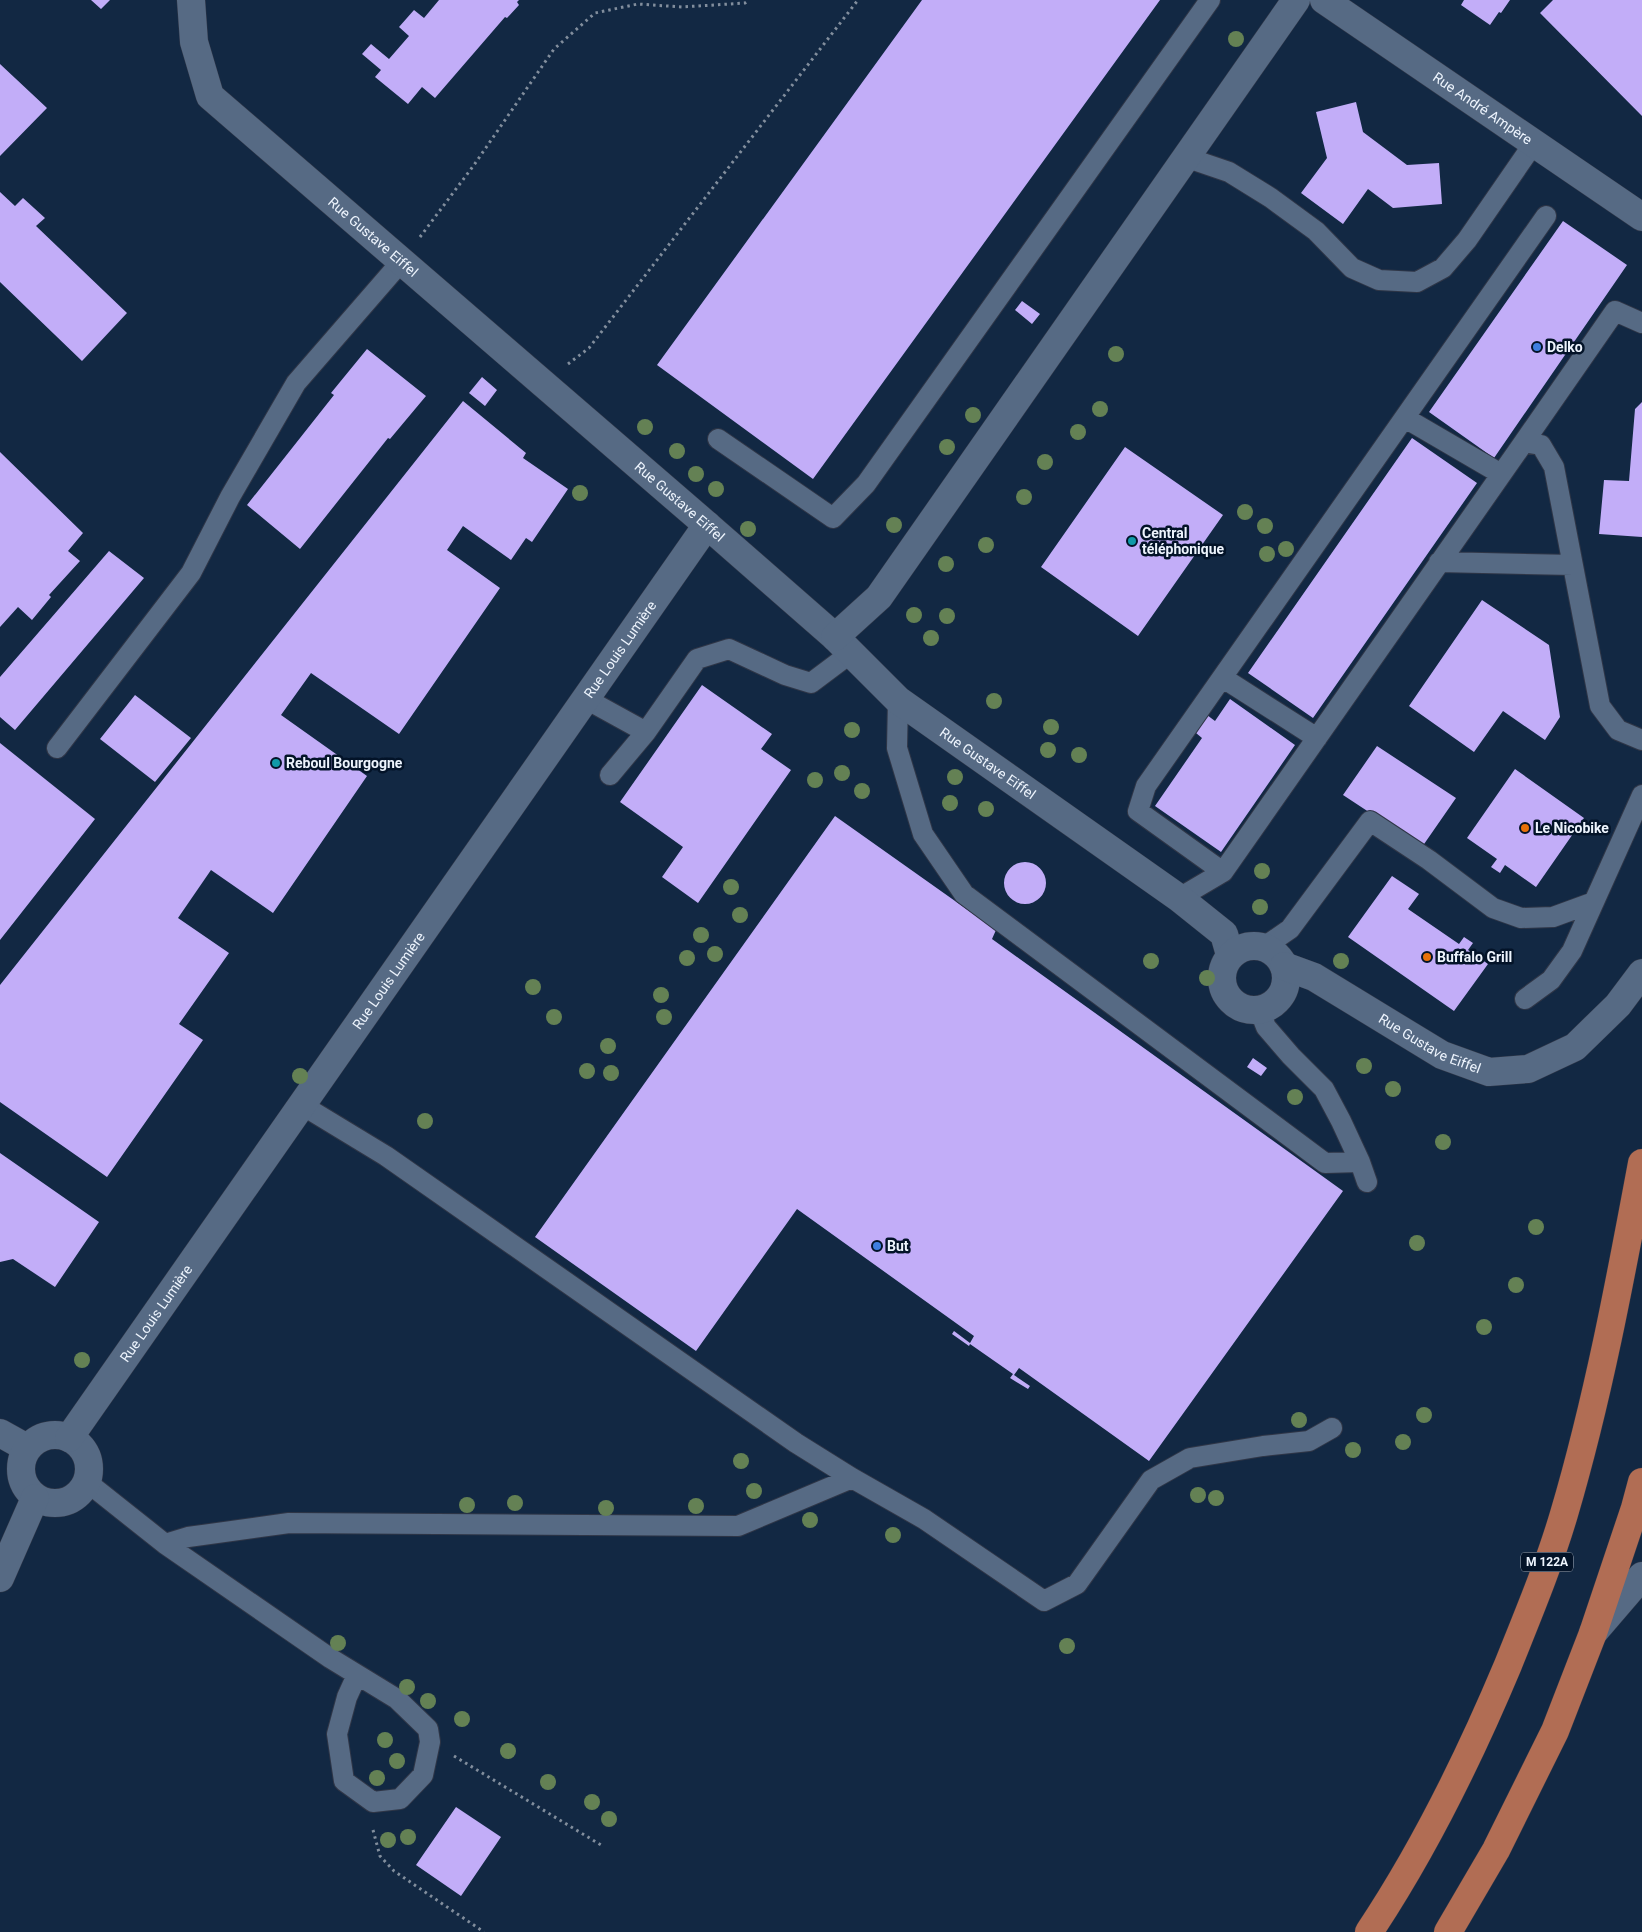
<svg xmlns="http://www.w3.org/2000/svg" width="1642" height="1932" viewBox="0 0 1642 1932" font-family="Roboto,sans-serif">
<rect width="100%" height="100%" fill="#0b1c32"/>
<!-- built -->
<path fill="#122843" d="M0,0h1642v1932h-1642z"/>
<!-- building -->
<path fill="#c2adf8" d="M91,0h19l-9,9z
M439,0h80l-2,2 2,3 -12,13 -2,-1 -70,81 -13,-11 -14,17 -33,-27 6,-7 -19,-16 9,-10 18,15 20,-23 -10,-9 15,-17 10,8z
M922,0h238l-347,479 -156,-114z
M1464,0h46l-9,13 -2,-1 -9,13 -29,-20z
M1553,0h89v116l-102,-103z
M0,64l47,44 -47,48z
M1356,102l7,30 44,33 32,-2 3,41 -49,4 -25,-19 -25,35 -42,-31 26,-35 -11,-46z
M0,192l15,14 8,-8 22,20 -9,8 91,87 -45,48 -82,-79z
M1563,221l64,44 -133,193 -65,-46z
M1022,301l18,13 -8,10 -17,-14z
M367,349l59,47 -36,43 -2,-1 -88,111 -53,-44 87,-110 -3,-2z
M482,377l15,13 -12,16 -16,-13z
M463,401l63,52 -3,5 45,31 -36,53 -6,-4 -15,22 -48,-34 -16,24 53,38 -101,146 -88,-61 -30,42 86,61 -94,137 -62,-43 -33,48 51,35 -50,71 24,16 -96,137 -107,-75v-117z
M1642,402v135l-43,-3 5,-54 25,1 6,-72z
M1412,438l65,45 -164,235 -65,-45z
M1125,447l98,68 -85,121 -97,-69z
M0,452l83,81 -15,18 12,10 -31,34 2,2 -19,23 -14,-13 -18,20z
M109,551l35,27 -129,152 -15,-13v-40z
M1482,600l67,45 11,72 -15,23 -42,-29 -29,41 -65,-46z
M702,685l70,49 -11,15 30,21 -93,133 -36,-26 21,-30 -63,-45z
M135,695l56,43 -36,44 -55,-43z
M1230,699l65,46 -74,107 -66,-46 47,-68 -6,-5 11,-18 8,6z
M0,743l95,76 -95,121z
M1377,746l79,52 -34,49 -79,-52z
M1515,769l69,49 -48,69 -31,-22 -5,8 -9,-6 6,-8 -30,-21z
M835,816l161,114 -4,9 351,252 -194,270 -130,-93 -5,7 16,11 -2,3 -18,-11 3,-4 -43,-30 -1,2 -17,-12 2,-3 16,12 4,-7 -177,-127 -101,142 -161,-114z
M1004 883a21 21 0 1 1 42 0a21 21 0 1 1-42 0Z
M1392,876l27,18 -11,15 51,35 5,-7 9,6 -5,7 20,14 -34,47 -106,-74z
M1253,1058l14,10 -6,8 -14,-9z
M0,1153l99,69 -44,65 -42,-28 -13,3z
M456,1807l45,30 -40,59 -45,-31z"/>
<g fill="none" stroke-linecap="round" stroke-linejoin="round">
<defs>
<path id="lane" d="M1185,157l44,15 42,26 45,33 36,37 27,12 38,2 26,-14 24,-28 67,-97
M1405,418l96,56
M718,439l115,79 33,-34 344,-484
M1524,442l91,-131 27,12
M1439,562l134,3
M1223,678l94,60
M586,699l60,33
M898,700l-1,48 26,86 41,60 361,269 35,-1
M57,748l134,-175 39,-76 66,-114 105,-121
M610,775l36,-43 51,-73 32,-10 56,26 26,8 40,-30
M1223,872l-85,-61 8,-25 400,-570
M1179,898l44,-26 301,-430 17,3 13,22 46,239 18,24 24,10
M1264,947l26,-18 80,-108 59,39 64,48 28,10 32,-1 41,-15
M1525,999l26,-19 21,-29 70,-156
M1259,1009l7,18 25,29 33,33 17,32 19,41 7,20
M302,1105l84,51 410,287 56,35 72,41 120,82 33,-17 74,-104 39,-22 73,-12 46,-5 23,-13
M87,1482l78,62 23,-7 101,-14 449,3 114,-48
M165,1544l165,114 67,41 31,30 2,13 -7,33 -23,24 -27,3 -29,-21 -7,-47 10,-37 10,-22"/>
<g id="street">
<path id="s1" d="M191,0l3,42 16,54 497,429 128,112 63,63 281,198 45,36 6,21"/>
<path id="s2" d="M1324,0l318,217"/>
<path d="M835,637l44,-40 417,-597"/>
<circle cx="1254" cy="978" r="32"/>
<path id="s3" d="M1284,966l30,11 128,78 47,17 39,-3 47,-22 43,-42 24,-32"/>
<path d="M0,1433l27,15"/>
<circle cx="55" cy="1469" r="34"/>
<path id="s4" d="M69,1438l638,-913"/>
<path d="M0,1578l35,-80"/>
<path d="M1593,1633l49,-57"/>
</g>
<path id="primary" d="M1369,1932c56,-84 100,-174 139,-267 20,-50 41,-100 56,-151 34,-115 56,-233 78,-351
M1448,1932l48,-82 59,-119 38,-98 42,-125 7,-26"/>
</defs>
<!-- lane casing -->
<use href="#lane" stroke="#2f3647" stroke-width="22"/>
<!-- street casing -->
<use href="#street" stroke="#2f3647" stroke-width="29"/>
<!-- primary casing -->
<use href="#primary" stroke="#2f3647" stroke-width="29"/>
<!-- path -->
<path stroke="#828e9d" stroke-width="3" stroke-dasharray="2.5 4" stroke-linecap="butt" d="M420,237l54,-72 80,-116 41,-36 43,-9 44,3 63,-4 4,-3
M568,364l21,-16 269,-348
M454,1756l147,89
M373,1830l7,26 14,15 90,61"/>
<!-- lane -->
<use href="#lane" stroke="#566a84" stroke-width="20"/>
<!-- street -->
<use href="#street" stroke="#566a84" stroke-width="28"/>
<!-- primary -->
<use href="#primary" stroke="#b16d54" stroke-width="28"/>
</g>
<!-- trees -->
<g fill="#648154">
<circle cx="1236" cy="39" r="8"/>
<circle cx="1116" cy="354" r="8"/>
<circle cx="1100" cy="409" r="8"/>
<circle cx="973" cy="415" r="8"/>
<circle cx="645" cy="427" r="8"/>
<circle cx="1078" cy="432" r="8"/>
<circle cx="947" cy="447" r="8"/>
<circle cx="677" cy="451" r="8"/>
<circle cx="1045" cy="462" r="8"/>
<circle cx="696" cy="474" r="8"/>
<circle cx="716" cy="489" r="8"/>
<circle cx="580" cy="493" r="8"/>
<circle cx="1024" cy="497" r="8"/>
<circle cx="1245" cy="512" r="8"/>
<circle cx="894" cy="525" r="8"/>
<circle cx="1265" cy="526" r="8"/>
<circle cx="748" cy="529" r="8"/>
<circle cx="986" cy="545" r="8"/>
<circle cx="1286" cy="549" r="8"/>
<circle cx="1267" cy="554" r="8"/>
<circle cx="946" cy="564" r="8"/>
<circle cx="914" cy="615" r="8"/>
<circle cx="947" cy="616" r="8"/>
<circle cx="931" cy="638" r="8"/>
<circle cx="994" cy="701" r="8"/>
<circle cx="1051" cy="727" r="8"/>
<circle cx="852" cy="730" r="8"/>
<circle cx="1048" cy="750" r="8"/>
<circle cx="1079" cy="755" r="8"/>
<circle cx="842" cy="773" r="8"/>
<circle cx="955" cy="777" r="8"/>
<circle cx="815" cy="780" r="8"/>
<circle cx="862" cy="791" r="8"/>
<circle cx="950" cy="803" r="8"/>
<circle cx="986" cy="809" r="8"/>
<circle cx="1262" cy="871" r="8"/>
<circle cx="731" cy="887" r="8"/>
<circle cx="1260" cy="907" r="8"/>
<circle cx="740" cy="915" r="8"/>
<circle cx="701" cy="935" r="8"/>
<circle cx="715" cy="954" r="8"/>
<circle cx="687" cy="958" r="8"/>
<circle cx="1151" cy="961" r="8"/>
<circle cx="1341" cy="961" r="8"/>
<circle cx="1207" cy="978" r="8"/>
<circle cx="533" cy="987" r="8"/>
<circle cx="661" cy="995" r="8"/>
<circle cx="554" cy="1017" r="8"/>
<circle cx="664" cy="1017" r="8"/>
<circle cx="608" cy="1046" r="8"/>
<circle cx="1364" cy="1066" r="8"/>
<circle cx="587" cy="1071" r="8"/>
<circle cx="611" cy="1073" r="8"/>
<circle cx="300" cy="1076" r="8"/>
<circle cx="1393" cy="1089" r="8"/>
<circle cx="1295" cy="1097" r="8"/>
<circle cx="425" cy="1121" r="8"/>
<circle cx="1443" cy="1142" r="8"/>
<circle cx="1536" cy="1227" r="8"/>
<circle cx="1417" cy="1243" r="8"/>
<circle cx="1516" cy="1285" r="8"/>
<circle cx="1484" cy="1327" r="8"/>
<circle cx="82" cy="1360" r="8"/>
<circle cx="1424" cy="1415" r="8"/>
<circle cx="1299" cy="1420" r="8"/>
<circle cx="1403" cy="1442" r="8"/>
<circle cx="1353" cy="1450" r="8"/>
<circle cx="741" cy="1461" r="8"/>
<circle cx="754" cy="1491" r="8"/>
<circle cx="1198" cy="1495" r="8"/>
<circle cx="1216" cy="1498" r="8"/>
<circle cx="515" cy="1503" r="8"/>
<circle cx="467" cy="1505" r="8"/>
<circle cx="696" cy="1506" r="8"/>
<circle cx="606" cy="1508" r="8"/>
<circle cx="810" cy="1520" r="8"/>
<circle cx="893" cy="1535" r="8"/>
<circle cx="338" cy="1643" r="8"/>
<circle cx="1067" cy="1646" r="8"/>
<circle cx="407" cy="1687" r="8"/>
<circle cx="428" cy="1701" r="8"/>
<circle cx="462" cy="1719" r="8"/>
<circle cx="385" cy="1740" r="8"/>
<circle cx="508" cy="1751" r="8"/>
<circle cx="397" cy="1761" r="8"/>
<circle cx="377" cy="1778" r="8"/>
<circle cx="548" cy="1782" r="8"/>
<circle cx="592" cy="1802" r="8"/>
<circle cx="609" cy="1819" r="8"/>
<circle cx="408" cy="1837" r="8"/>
<circle cx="388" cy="1840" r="8"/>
</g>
<!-- markers -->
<g fill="#3f7fe0" stroke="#031328" stroke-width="2">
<circle cx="1537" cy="347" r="5"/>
<circle cx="877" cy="1246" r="5"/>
</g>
<g fill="#0f9aa8" stroke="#031328" stroke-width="2">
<circle cx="1132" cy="541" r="5"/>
<circle cx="276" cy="763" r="5"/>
</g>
<g fill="#e8710a" stroke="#031328" stroke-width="2">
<circle cx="1525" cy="828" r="5"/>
<circle cx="1427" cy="957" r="5"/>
</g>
<g text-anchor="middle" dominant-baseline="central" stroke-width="5" stroke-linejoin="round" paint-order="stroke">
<!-- shield labels -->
<rect fill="#031328" stroke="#a7b0bd" stroke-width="1" x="1521" y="1552.5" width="52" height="19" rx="4"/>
<g font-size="12" font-weight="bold" fill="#edf4fd">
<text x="1547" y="1562">M 122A</text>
</g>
<!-- street labels -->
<g font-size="14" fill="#edf4fd" stroke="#031328">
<text stroke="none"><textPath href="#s2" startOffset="192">Rue André Ampère</textPath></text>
<text stroke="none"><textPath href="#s1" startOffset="314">Rue Gustave Eiffel</textPath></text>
<text stroke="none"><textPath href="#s1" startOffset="719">Rue Gustave Eiffel</textPath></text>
<text stroke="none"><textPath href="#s4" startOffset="962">Rue Louis Lumière</textPath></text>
<text stroke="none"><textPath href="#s1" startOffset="1124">Rue Gustave Eiffel</textPath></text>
<text stroke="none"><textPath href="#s4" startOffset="558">Rue Louis Lumière</textPath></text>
<text stroke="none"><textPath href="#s3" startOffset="166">Rue Gustave Eiffel</textPath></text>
<text stroke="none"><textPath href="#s4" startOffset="152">Rue Louis Lumière</textPath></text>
</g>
<!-- poi labels -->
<g font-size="14" font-weight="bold" fill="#edf4fd" stroke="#031328" text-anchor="start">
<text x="1547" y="347">Delko</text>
<text x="1142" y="533">Central<tspan x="1142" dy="16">téléphonique</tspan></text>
<text x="286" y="763">Reboul Bourgogne</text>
<text x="1535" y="828">Le Nicobike</text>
<text x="1437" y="957">Buffalo Grill</text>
<text x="887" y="1246">But</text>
</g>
</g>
</svg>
